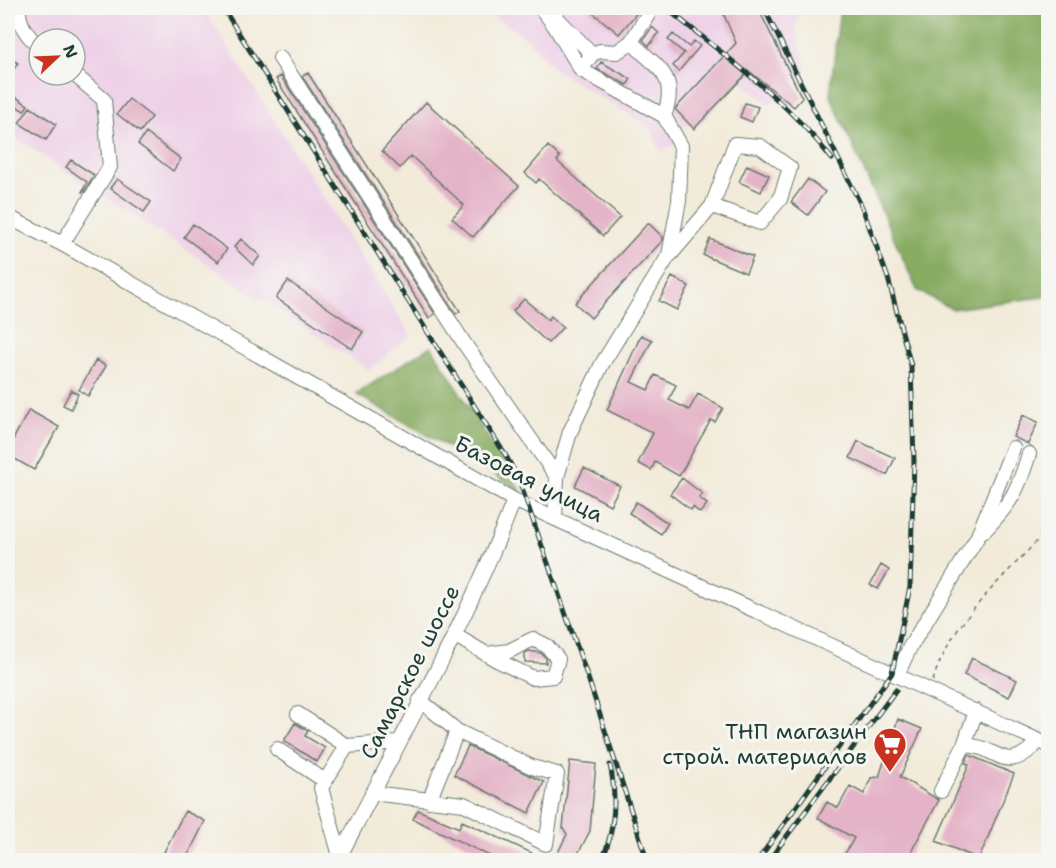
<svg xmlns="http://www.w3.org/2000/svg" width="1056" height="868" viewBox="0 0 1056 868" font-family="'Shantell Sans',sans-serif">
<rect width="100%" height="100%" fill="#f6f6f2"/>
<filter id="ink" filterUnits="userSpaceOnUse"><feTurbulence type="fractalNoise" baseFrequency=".0167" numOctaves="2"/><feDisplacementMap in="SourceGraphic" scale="12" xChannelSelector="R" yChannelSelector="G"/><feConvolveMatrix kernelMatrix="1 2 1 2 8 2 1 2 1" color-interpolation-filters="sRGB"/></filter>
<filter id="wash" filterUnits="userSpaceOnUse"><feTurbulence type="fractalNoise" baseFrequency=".008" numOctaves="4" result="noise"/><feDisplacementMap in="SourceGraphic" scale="24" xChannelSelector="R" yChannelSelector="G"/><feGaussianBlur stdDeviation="1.35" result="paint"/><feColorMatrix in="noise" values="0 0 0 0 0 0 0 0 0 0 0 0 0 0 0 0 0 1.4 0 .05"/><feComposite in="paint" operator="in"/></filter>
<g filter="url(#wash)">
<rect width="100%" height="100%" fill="#f2ebda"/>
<!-- built -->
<path fill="#eed0e7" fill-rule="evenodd" d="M8,8h195l208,327 -42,35 -361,-237zM39,39h36v36h-36z
M481,8h321l-7,18 12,42 -37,37 -37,-31 -50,54 1,12 -24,11 -9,-23 -97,-59 -27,-31z"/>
<!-- forest -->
<path fill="#88ac62" stroke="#54744b" stroke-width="1.5" d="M840,8h208v288l-96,13 -35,-19 -87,-195z
M431,346l91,147 -34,-23 -132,-76z"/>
<g id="blocks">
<!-- building -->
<path fill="#e4b3c7" d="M587,8h54l-22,26z
M721,8h37l44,90 -8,9 -45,-36 -55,58 -19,-20 61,-66z
M652,27l7,6 -10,13 -6,-6z
M673,34l16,13 5,-6 6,5 -21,25 -6,-5 11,-13 -16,-13z
M8,57l10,6 -10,15z
M601,62l30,17 -4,6 -30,-16z
M308,73l152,238 -4,3 -154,-238z
M281,76l154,238 -6,4 -153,-239z
M8,92l20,13 -4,6 -16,-10z
M129,99l23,18 -12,15 -23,-18z
M426,102l93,84 -46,51 -21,-19 12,-13 -53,-49 -11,12 -18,-17z
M745,103l13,4 -6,15 -12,-5z
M30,107l26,17 -10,16 -27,-17z
M146,133l35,26 -8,12 -35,-27z
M548,146l12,11 -3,4 63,56 -17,19 -64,-57 -3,4 -11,-10z
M71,160l23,15 -10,17h-2l5,-10 -21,-15z
M747,165l22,10 -8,17 -22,-10z
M117,179l34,23 -7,10 -34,-24z
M808,179l17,13 -17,23 -17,-13z
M648,223l15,14v3l-72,78 -16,-15z
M193,224l34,25 -9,13 -34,-25z
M241,239l19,17 -7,9 -19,-18z
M710,239l43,18 -7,16 -43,-18z
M672,277l17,9 -12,24 -18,-9z
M288,281l75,51 -11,17 -76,-51z
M524,299l24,21 3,-4 12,11 -15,16 -35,-32z
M641,335l11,5 -21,42 17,8 7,-15 21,10 -7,15 20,10 9,-16 25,14 -8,14 -4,-2 -32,56 -24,-14 -4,8 -13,-7 15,-30 -46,-23z
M96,360l10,6 -18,30 -9,-6z
M71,390l7,4 -7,15 -8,-4z
M29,410l30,17 -25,43 -26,-15v-6z
M1023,415l15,7 -10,22 -15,-7z
M858,441l37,17 -8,17 -37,-17z
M584,468l36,18 -10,19 -35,-19z
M682,478l21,16 -4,4 8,6 -7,9 -7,-6 -2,3 -21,-16z
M636,502l32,21 -7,11 -32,-21z
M881,565l8,5 -11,19 -8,-4z
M529,651l12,2 5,5v5l-21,-1v-9z
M972,658l45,22 -8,17 -45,-22z
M898,719l24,10 -22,48 39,23 -33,61h-65l13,-23 -36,-20 9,-16 11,6 12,-22 14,8 7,-16 8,-1z
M295,723l13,8 -3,5 20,12 -8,14 -33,-21z
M468,746l76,36 -15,31 -75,-38z
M969,755l45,19 -35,85 -43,-18 33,-76 -4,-2z
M570,761l26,3 -6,67 -16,30h-20l13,-27 -4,-6z
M418,810l41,18 3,-7 70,32 -4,8h-28l-87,-42z
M185,811l20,10 -20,40h-4l-17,-9z"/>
</g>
</g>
<g filter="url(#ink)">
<use href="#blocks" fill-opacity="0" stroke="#697a6e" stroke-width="1.5"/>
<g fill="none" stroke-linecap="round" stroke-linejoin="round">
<defs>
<path id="minor" d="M19,8c-1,15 8,28 20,38
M541,8l13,17 27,45
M556,17l36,37
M631,42c27,26 48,34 33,74
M280,58l186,288 91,131
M8,217l54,27 452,256 534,245
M62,244l48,-77 -6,-67 -29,-25
M671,254l41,-48 23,-62 25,2 30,22 -10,31 -20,24 -48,-17
M555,518l2,-41 13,-45 32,-68 67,-109 10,-54 2,-55 -17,-30 -83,-46 11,-16 8,-3 17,1 14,-10 21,-34
M983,532c28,-29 34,-39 46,-78
M454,635l41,24 38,19 20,-2 5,-17 -11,-13 -14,-7 -24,12 -22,3
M897,675l13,-28 67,-109 36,-90
M420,700l37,31
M298,714l49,32 52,-4
M964,745l12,-34
M277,749l48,32
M941,791l23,-46c37,1 39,33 75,-4
M372,793l92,11 82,40 11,-70 -25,-7 -75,-36 -28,70
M340,856l-19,-68 26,-42
M338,860c60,-118 128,-235 176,-360"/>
</defs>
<!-- minor casing -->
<use href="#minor" stroke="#697a6e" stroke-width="16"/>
<!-- path -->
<path stroke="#697a6e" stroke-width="1.5" stroke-dasharray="4.5 4.5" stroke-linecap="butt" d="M933,681c14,-54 68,-101 105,-141l10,-9"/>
<!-- minor -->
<use href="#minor" stroke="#fff" stroke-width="14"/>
<defs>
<path id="rail" d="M223,8l283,448 13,24 70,201 58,179
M666,8c58,47 120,91 166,151
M602,860c13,-29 15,-64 8,-95
M758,860l134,-187 18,-86 4,-126 -3,-95 -23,-88 -26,-71 -98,-199
M769,860l127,-170"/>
</defs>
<!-- rail casing -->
<use href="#rail" stroke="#1f3d34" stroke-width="5"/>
<!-- rail -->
<use href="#rail" stroke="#f6f6f2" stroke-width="3" stroke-dasharray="9" stroke-linecap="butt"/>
</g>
</g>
<!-- icons -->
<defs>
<symbol id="supermarket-pin" viewBox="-11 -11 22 30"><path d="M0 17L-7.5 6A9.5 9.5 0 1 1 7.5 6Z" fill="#c8321e" stroke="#f6f6f2"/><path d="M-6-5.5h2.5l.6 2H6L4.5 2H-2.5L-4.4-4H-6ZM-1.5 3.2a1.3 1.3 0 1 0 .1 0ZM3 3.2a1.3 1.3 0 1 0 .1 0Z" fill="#fff"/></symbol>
</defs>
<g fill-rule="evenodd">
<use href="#supermarket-pin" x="871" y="725" width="38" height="52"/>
</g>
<g text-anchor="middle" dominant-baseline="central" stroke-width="6" stroke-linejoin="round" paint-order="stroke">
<!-- street labels -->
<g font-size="22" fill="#1f3d34" stroke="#f6f6f2">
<text transform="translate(529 479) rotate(27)">Базовая улица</text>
<text transform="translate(410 672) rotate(-63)">Самарское шоссе</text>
</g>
<!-- poi labels -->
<g font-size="22" fill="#1f3d34" stroke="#f6f6f2" text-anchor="end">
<text x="867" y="731">ТНП магазин<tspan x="867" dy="25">строй. материалов</tspan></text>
</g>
</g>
<!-- margin -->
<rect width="1056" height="868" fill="none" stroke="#f6f6f2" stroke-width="30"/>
<!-- north arrow -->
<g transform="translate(57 57) rotate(67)"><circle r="28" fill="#f6f6f2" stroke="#a0aca6" stroke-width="1.5"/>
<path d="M0-4.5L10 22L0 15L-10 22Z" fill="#c8321e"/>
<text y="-9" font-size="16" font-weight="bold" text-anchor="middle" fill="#1f3d34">N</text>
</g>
</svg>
